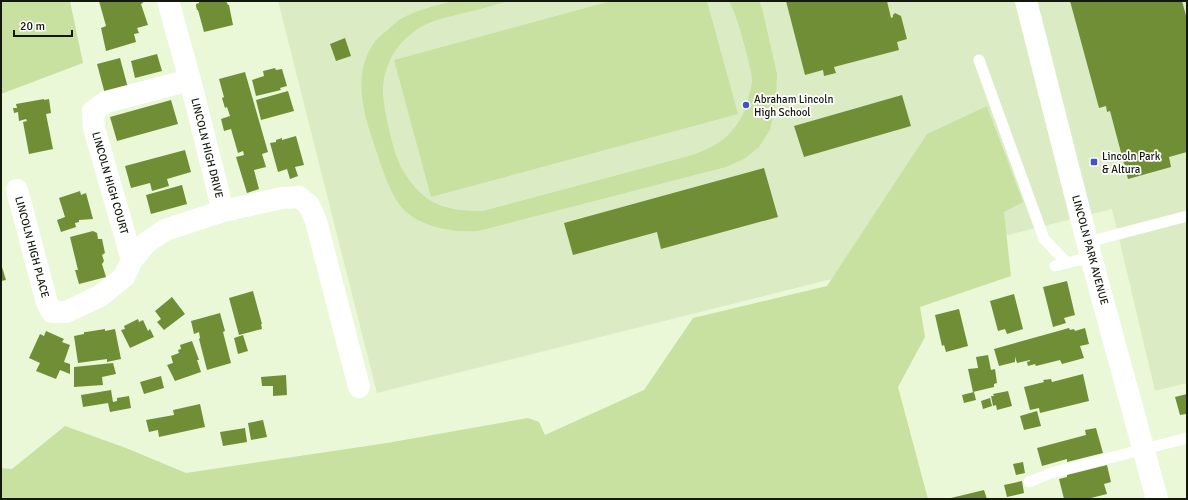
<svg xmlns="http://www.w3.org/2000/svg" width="1188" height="500" viewBox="0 0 1188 500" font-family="Signika,sans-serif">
<rect width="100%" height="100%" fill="#eaf8d7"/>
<!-- built -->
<path fill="#dbecc4" d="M278,1h909v382l-32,8 -43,-182 -735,184z"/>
<!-- green -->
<path fill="#c8e1a1" d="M1,1h69l13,62 -82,31z
M453,1h56c-18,5 -36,10 -53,14 -12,3 -25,6 -35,12 -6,3 -19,14 -23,20 -8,10 -14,26 -15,39 -1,19 10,66 19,83 7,12 18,26 31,33 15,8 33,9 50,9l202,-54c33,-9 57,-26 64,-62 1,-5 3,-10 3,-15 -1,-12 -5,-24 -8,-36 -4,-15 -8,-29 -15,-43h30l3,7 15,66 -1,28 -6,28 -11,17 -15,12 -18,8 -248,64c-24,2 -59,-4 -76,-23 -11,-13 -19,-36 -24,-52 -13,-38 -29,-80 -2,-116 3,-4 8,-7 12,-10 3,-3 7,-7 11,-10 16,-10 36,-14 54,-19z
M611,1h96l31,113 -307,83 -37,-137z
M987,106l36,96 -19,10 7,64 -91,31 5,30 -27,50 30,112h-927v-31l11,1 53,-43 61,22 60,25 201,-30 141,-25 11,4 6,13 99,-45 49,-72 134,-32 100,-152z"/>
<!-- building -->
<path fill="#708e36" d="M99,1h43l1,2 -2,1 7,21 -11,3 2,5 -5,1 2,8 -30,9 -5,-23 5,-2z
M199,1h27l2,4h1l4,20 -29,7 -6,-22h-1l-1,-4v-2l3,-1z
M786,1h101l4,17 2,-1v-2l2,-2 6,3 6,23 -10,3 2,8 -65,17 2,6 -12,3 -1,-6 -18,5z
M1070,1h112l5,18v133l-18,5 2,10 -43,12 -18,-68 -3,1 -1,-6 -7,2z
M345,38l6,18 -15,5 -6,-17z
M157,54l5,17 -27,7 -4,-17z
M120,58l8,30 -23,6 -8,-30z
M275,68l1,2 6,-1 5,17 -7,2 1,2 -25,6 -4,-16 12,-4 -1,-5z
M245,72l23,80 -6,2 4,13 -12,3 5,19 -12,4 -11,-36 8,-2 -1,-4 -5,2 -7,-24 -7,2 -3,-12 9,-3 -3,-9 -2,1 -3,-10 2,-1 -5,-18z
M288,91l6,20 -33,9 -5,-20z
M902,95l9,31 -107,31 -10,-31z
M44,99v1l5,-1 2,14 -5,1 7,35 -24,5 -6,-32 4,-1 -1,-2 -7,2 -1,-9 -4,1 -1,-5h4l-1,-4z
M171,100l7,24 -61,17 -7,-24z
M296,136l8,29 -9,2 3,9 -8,3 -3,-10 -9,3 -8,-29 6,-1v-2l6,-2v2z
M185,150l6,22 -24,7 2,7 -17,5 -2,-8 -19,5 -6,-22z
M764,168l14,49 -117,32 -4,-17 -84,23 -9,-32z
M182,185l5,19 -36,10 -5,-19z
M80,191l1,4 5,-2 7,26 -14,1v2l-4,1 1,4 -15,5 -4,-12 8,-3 -6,-19z
M93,231l4,2 1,6h4l3,14 -3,2 2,6 -2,3 4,13 -27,7 -4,-14h3l-8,-33z
M1,264l5,16 -5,1z
M1067,281l8,34 -11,3 2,5 -13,4 -10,-40z
M253,291l9,33h-1l1,5 -23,6 -10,-37z
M1014,294l9,35 -16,5 -2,-5 -7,2 -8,-30z
M172,297l13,17 -21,16 -7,-8 4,-3 -6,-8z
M959,309l9,37 -22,6 -2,-7 -2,1 -7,-31z
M220,313l5,18 -2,1 8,31 -24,7 -8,-31 1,-1 -1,-6 -5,2 -3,-13z
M138,319l1,3 4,-2 5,11 2,-2 4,8 -24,11 -9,-18 4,-1 -1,-3z
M1069,328l1,2 4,-1 1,2 10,-3 4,16 -9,2 4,12 -22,6 -2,-4 -24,6 -1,-2 -7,2 -1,-4 3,-1v-1l-13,3 -2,-6v5l-16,4 -5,-17z
M105,329v2l10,-2 6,30 -14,3v-3l-29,4 -4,-27 10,-2v-2h2z
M46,331l18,8 -2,3 8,3 -6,17 6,2v10l-10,-4 -4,9 -20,-8 4,-8 -11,-5 11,-24 4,2z
M243,335l5,16 -10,3 -4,-16z
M192,341l7,19h-2l4,12 -26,9 -8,-16 6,-2 -2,-7 8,-3 -1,-3 3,-1 -1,-4z
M988,355l3,15 4,-1 2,14 -3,1v3l-21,5 -5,-23 10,-1 -2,-11z
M113,363l3,11 -14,3 1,8 -29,2v-20z
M1083,374l6,27 -49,12 -1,-5 -9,2 -6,-23 20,-5 -1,-2 8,-1 1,3z
M286,375l1,20 -14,1v-10h-11l-1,-9z
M161,376l3,12 -20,6 -4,-12z
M111,390l2,12 4,-1v-3l12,-2 2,12 -21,4 -2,-9 -25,4 -2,-12z
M1008,391l4,15 -15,4 -1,-5 -3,1 -2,-10h3l-1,-2z
M974,392l2,8 -12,3 -2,-8z
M1187,394v24l-1,-4 -6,1 -5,-18z
M990,398l2,8 -9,3 -2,-8z
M200,404l5,23 -46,10 -1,-7 -9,2 -3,-12 28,-5 -1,-5z
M1037,411l4,15 -17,4 -4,-14z
M263,420l4,17 -16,3 -3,-17z
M245,428l2,14 -24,4 -3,-14z
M1096,428l7,25 -36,9v-3l-25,7 -5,-18 49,-13 -1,-5z
M1023,462l2,11 -9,2 -3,-11z
M1107,465l4,17 -7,2 3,10 -20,5h-23l-5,-20 8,-2v-2z
M1022,481l2,12 -17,4 -3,-12z
M984,490l3,9h-36v-1z"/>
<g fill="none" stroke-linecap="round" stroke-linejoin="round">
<!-- service -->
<path stroke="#fff" stroke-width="11" d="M979,60l65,179 23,24
M1088,242l99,-26
M1055,266l36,-9
M1029,482l22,-9 136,-35"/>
<!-- minor -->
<path stroke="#fff" stroke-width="22" d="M168,1l22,79 33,131
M17,190l30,113 5,9h14l34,-16 24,-19 8,-17 14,-17 19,-13 58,-19 59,-13 17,-1 10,8 7,16 43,166
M132,260l-38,-132 -1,-17 13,-9 84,-22"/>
<!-- tertiary -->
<path stroke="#fff" stroke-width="22" d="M1026,1l65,256 66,242"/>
</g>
<!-- markers -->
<g fill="#4352c6" stroke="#fff" stroke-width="1.5">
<circle cx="746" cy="105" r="4"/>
<rect x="1090" y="158" width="8" height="8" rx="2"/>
</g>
<g text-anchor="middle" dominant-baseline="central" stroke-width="3.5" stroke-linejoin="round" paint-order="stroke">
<!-- poi labels -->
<g font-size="11" fill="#13180c" stroke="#fff" text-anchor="start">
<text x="754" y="99">Abraham Lincoln<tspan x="754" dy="13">High School</tspan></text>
<text x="1102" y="156">Lincoln Park<tspan x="1102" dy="13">&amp; Altura</tspan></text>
</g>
<!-- street labels -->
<g font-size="11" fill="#13180c" stroke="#fff">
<text transform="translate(207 148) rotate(76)">LINCOLN HIGH DRIVE</text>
<text transform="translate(110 183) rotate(74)">LINCOLN HIGH COURT</text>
<text transform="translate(32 247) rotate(75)">LINCOLN HIGH PLACE</text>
<text transform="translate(1090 250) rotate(75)">LINCOLN PARK AVENUE</text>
</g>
</g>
<!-- border -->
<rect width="1188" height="500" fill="none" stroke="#13180c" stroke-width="4"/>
<!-- scale -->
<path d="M14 30v6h58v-6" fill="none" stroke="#13180c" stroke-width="2"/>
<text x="20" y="30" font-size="12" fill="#13180c" stroke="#ffffff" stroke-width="3" paint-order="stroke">20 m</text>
</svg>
